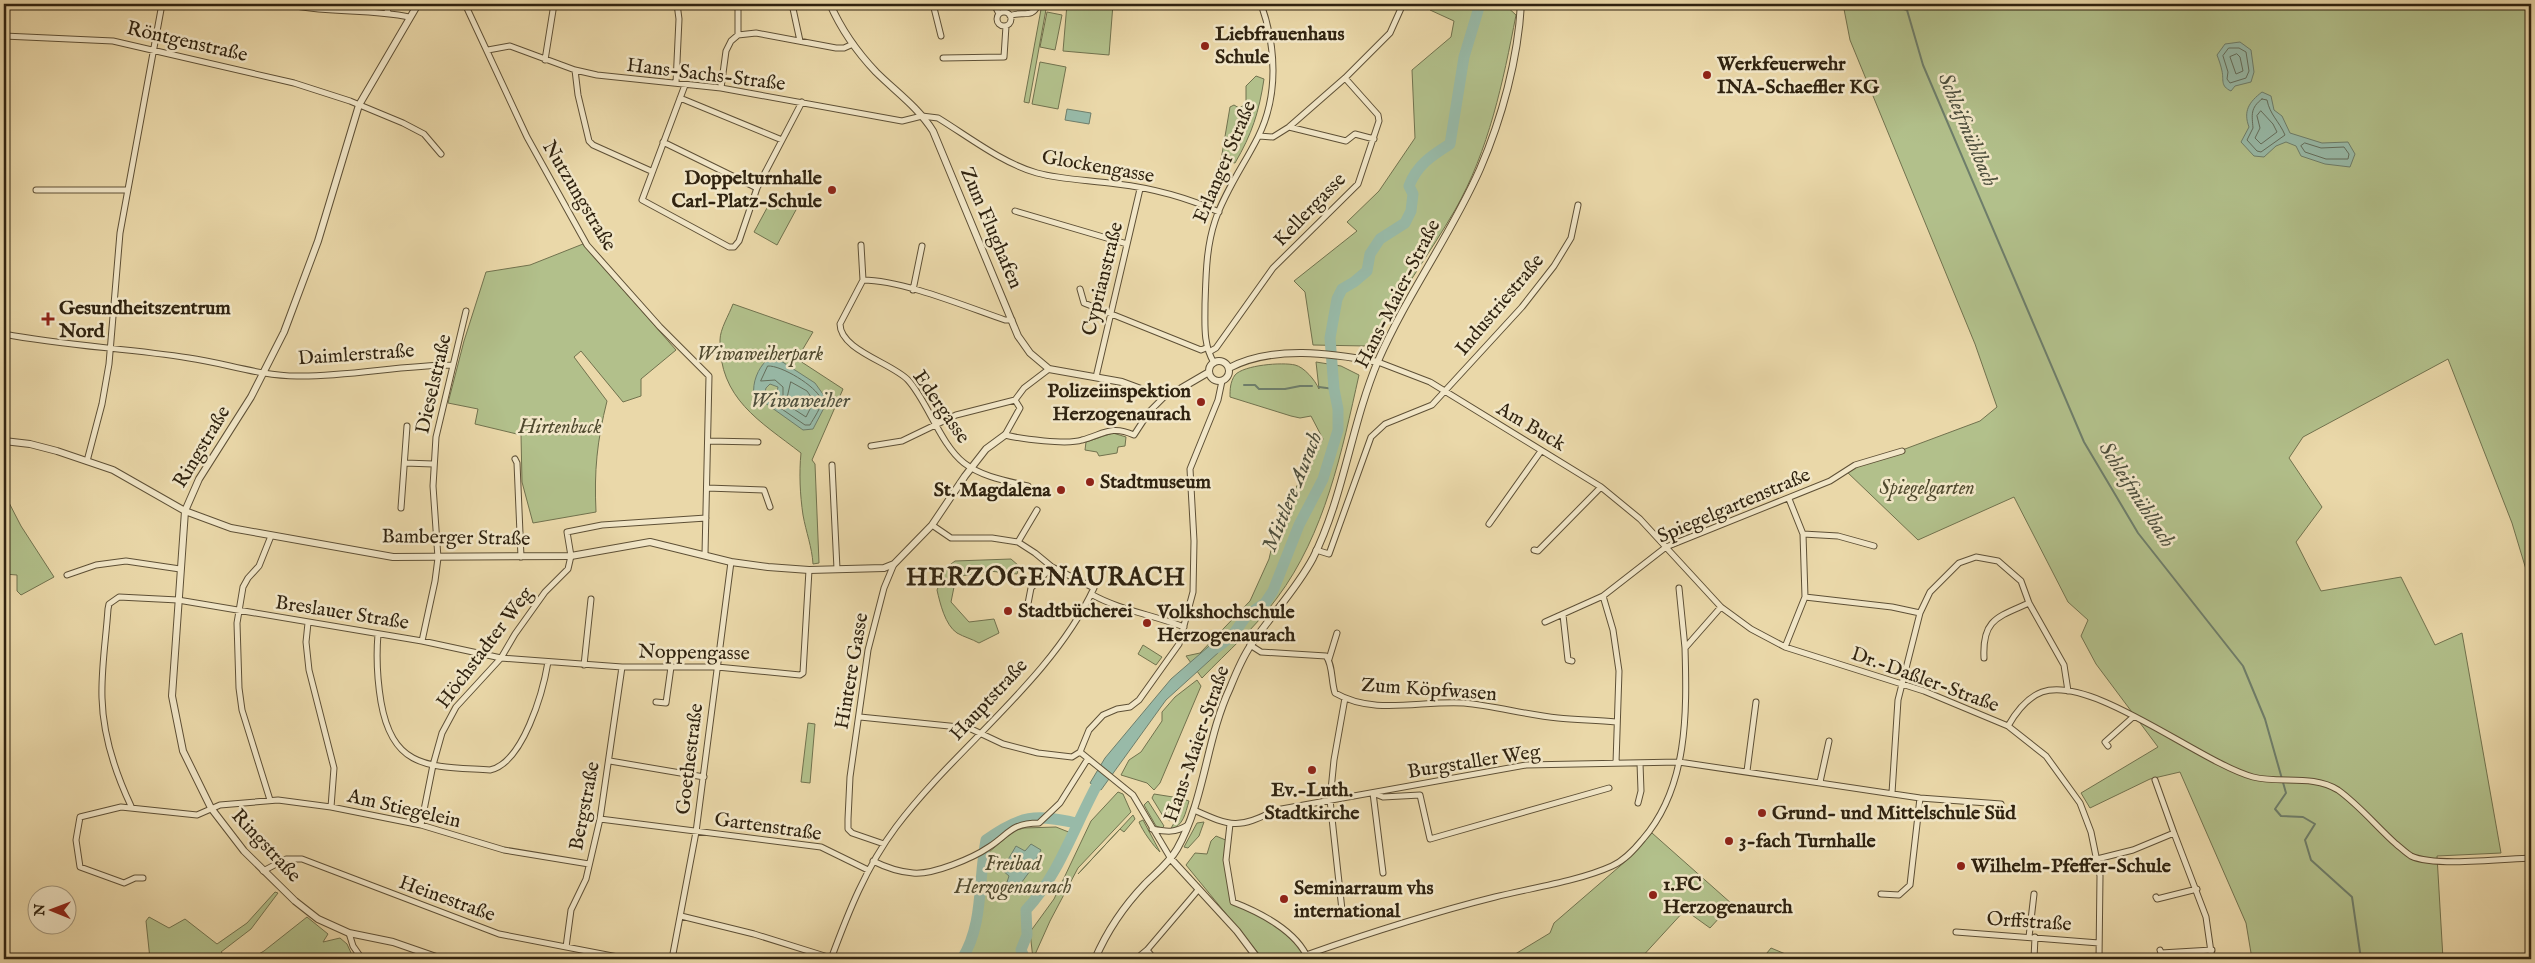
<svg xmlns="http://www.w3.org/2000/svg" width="2535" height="963" viewBox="0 0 2535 963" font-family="'IM FELL English',serif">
<rect width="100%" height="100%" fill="#ead8a9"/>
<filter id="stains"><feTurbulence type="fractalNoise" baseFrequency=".004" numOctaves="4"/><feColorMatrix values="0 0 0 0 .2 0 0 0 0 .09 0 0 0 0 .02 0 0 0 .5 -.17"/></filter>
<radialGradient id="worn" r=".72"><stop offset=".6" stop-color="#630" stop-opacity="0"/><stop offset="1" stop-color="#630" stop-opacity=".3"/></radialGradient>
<!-- green -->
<path fill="#b2c08b" stroke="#71724e" d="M1042,4h5l-18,99 -5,-1z
M1067,4h46l-4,51 -46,-4z
M1432,4h72l12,11c-13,67 -27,135 -61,195 -26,45 -57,85 -79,132l-10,4 -53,-1 -8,-53 -11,-11 63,-50 -10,-9 32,-31 36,-53 -3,-68 39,-33 3,-16 -24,-11z
M1843,4h688v582l-19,-63 -64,-164 -145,78 -14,21 33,49 -26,35 25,49 80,-14 34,68 27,-12 39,220 -64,3 6,103h-191l-6,-36 -66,-151 -30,7 -60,29 -9,-15 77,-46 -62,-83 -15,-28 7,-16 -20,-18 -54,-105 -96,43 -72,-69 134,-50 17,-14 -22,-63 -125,-304z
M1047,12l15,3 -7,35 -15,-3z
M1040,62l26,5 -8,42 -26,-5z
M1256,76l8,3c-5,33 -12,55 -29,84l-14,-3 9,-53 4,-2 5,3 7,-4v-18z
M774,195l23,13 -20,37 -23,-13z
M583,244l93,106 -35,29v17l-18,6 -42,-51 -7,6 33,44c-10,40 -13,70 -11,111l-63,11 -11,-41 -1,-47 -46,-11 3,-15 -30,-6 16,-62 22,-69 44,-7z
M733,304l80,28 -16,27 46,30 -31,71 3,4 4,99 -6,1c-1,-17 -7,-32 -10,-49 -3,-20 -4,-42 -2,-62 -41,-32 -82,-54 -81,-113 0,-11 9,-25 13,-36z
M1316,362l25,4 18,9c-17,76 -34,159 -82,223 -21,29 -50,54 -75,80l-16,-22 14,-3 50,-52 19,-42 9,-39 45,-81 -12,-23 -11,2 -9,-2 -61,-19c0,-7 0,-15 5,-22 9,-10 47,-13 60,-10 9,2 20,15 24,24z
M1113,433l13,4 -1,9 -7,1 -1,6 -18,3 -2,-4 -12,-2 1,-8z
M4,493l17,33 33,51 -33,18 -4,-4v-16l-13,-1z
M1011,559l8,7 -2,8 -28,-3 -33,6 -5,25 18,20 25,-3 5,14 -20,10c-7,-4 -15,-6 -22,-10 -12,-8 -17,-30 -20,-43l10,-23 8,-6z
M1143,645l19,12 -6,8 -18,-11z
M1197,680l4,6 -41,97 -6,7 -7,-7 -26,-8 8,-15 12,-8 21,-31v-9l13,-15z
M808,723l7,1 -5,59 -9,-1z
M1118,792l5,2 8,18 -53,56 -28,53 -17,38 -3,-27 24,-33 37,-78z
M1154,794l19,3 3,5 -3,14 -3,5 -7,-5 -11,-18z
M1180,798l9,3c-4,13 -5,24 -19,29l7,-12z
M1148,801l16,25 -2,2 -6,-2 -12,-21z
M1133,815l2,4 -11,13 -4,-3 -42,45z
M1143,820l17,32c-6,-5 -18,-22 -21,-30z
M1204,822l-5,14 -11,12 -4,-1 13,-24z
M1056,827l15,6c-11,28 -24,54 -45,77l1,25 -6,15 4,9h-63c19,-31 16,-66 20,-101l32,-27 10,-3z
M1652,833l80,71 -22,24 -25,-18 -45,49h-133l43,-26 4,-10 73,-63z
M1216,836l12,5 -2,19 7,42c34,19 51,25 75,57h-45l-77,-94 9,-12 12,1 4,-13z
M275,892l3,1 -27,36 -30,23 8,7h-79l-4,-38 3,-4 20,11 16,-9 32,25 30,-21z
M307,917l21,17 -5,8 17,-4 7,6 5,11 -4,4h-98l14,-8z
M1771,948l24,10 3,1h-36z"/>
<!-- water -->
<path fill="#98baa8" stroke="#6e7e6b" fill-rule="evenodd" d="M2240,42l11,8 3,22 -3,10 -16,4 -4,5c-11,-5 -7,-11 -9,-20 -1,-5 -3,-11 -5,-16l8,-11z
M2262,92l9,4 3,14 8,6 8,17 32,10 26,-1 7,12 -5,13 -25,-3 -24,-8 -5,-10 -10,-4 -10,4 -12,11 -10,-1 -13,-14 8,-15c-6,-16 0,-25 13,-35z
M1067,109l24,4 -2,11 -24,-4z
M767,360l14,1 34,22 10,14 1,7 -13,25 -10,1 -49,-35c-2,-12 4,-27 13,-35zM770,384l8,3 -2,10 -11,-5 1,-4z
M1223,634l7,8 -64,58 -65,90 -11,-7 15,-25 66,-79z
M1031,844l10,6 -9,17 -14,-8 -2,4 14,8 -14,19 -10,-5 3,-9 -7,-6 14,-24 9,5z"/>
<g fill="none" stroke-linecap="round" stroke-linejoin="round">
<!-- shore -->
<path stroke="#646e5c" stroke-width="1" d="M2229,48h10l7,4 3,19 -3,7 -16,5 -3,-4 1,-7 -5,-16z
M2237,54l3,3 3,14 -7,3 -6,-17z
M2262,99l5,1c3,15 12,21 18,35l-24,17 -4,-1 -10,-11 6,-12c-1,-13 -3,-20 9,-29z
M2261,111l12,13 4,8 -16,12 -6,-6 5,-10 -3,-12z
M2305,143l16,5 23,-1 5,7 -1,5h-22l-21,-7 -4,-6z
M768,366c13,-1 48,20 53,33 2,7 -8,20 -11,26h-5l-29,-20 7,-9v-9l-8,-7 -14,1z
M791,382l16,9 7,10 -8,16 -20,-13z"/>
<!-- stream -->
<path stroke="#6e7e6b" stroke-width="2" d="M1888,4l19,6 16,55 161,377 54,91 105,133 22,53 21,74 -11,16 6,7 22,1 12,7 -10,16 6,20 41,37 9,62
M1244,385h11l4,4h26l15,-3h12
M1319,387l15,2"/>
<!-- river -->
<path stroke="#98baa8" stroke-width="11" d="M1216,648l16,-12 15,-21 18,-12 8,-12 26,-66 24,-46 15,-49v-21l-4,-20 -4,-51 7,-39 5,-10 12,-7 13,-11 3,-17 10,-15 25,-16 6,-12 2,-17 -4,-8c8,-21 22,-30 41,-42l14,-87 16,-53
M962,959c22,-35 16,-79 24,-119 35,-25 49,-26 90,-17
M1025,959l-4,-9 6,-15 -1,-25c35,-37 51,-92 77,-136"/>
<defs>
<path id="minor" d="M385,4l3,8
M465,4l62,133 60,108 73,82 49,49 -4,178
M738,4v31
M792,4l8,37
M933,4l8,32
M994,4l5,10
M296,6c38,7 76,3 113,11
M997 19a7 7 0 1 1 14 0a7 7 0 1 1-14 0Z
M1010,16c10,-6 23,4 28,-12
M4,36l109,5 181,42 56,18 53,22 21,11 17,20
M488,50l22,-4 65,24 22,5 124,13 181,33 20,-5 16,2c31,19 64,45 99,55 26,7 53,7 80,11 34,4 71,14 102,28
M943,58l61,-1 2,-31
M545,60l9,-56
M575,70l3,25 11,46 4,4 58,26
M676,83l3,-64 -2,-15
M685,85l-43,115 87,47h5l5,-6 18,-53 45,-86
M721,88l5,-37 5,-10 7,-6 18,-2 80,15h8l9,-4
M680,98l102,42
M1289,127l57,14 9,-7 19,5
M1259,136l14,1 16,-10 56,-49 45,-45 13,-29
M663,142l94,46
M36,190h91
M1015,211l112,33
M861,245l2,35 -23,44c0,26 52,39 68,56 20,22 32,64 56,83 18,14 43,18 64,23
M863,280c39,0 104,27 142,40h7
M1080,289l4,14 117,47 5,-2
M913,290l9,-44
M4,334c61,12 123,14 185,24 36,5 71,18 108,18 52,1 103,-11 155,-11
M1209,352l7,-4 57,-80 85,-84 21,-63 -1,-6 -33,-37
M1378,362l52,20 171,105 39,32 81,88 30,22 34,18 139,44 84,35 38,30 34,47 11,29 9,44 -1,83
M1214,363c-11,-19 -9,-37 -9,-59 1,-28 1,-56 10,-83 10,-30 29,-56 43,-84 21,-42 18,-91 3,-133
M1096,377l44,-188
M1015,400l5,8 -15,27c16,4 62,10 77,5 22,-6 29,-15 52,-5l15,-23 16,-16
M1015,400l9,-12 25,-19
M708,441l50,1
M871,446l31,-5 54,-26 59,-15
M515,459l2,4 4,94
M87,461l15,-57 7,-40 11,-131 42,-229
M405,463l28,1
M832,465l5,104
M707,488l57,2 6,17
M401,508l6,-82
M1489,524l52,-73
M1803,534l35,2 36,10
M1018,542l19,-32
M1316,550l13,4 42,-117 14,-13 47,-19 90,-98 32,-41 17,-28 7,-33
M1534,550l4,1 63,-64
M67,575l29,-10 30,-4 54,8
M1679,588l6,60
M1091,594c28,16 63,21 93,33
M1805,597l87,10 28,6
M1026,614l5,-26 21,-21
M1563,615l5,45 4,1
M1545,622l58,-26
M308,623l-2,19 3,28 25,98 -3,39
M378,634c-2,24 -1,44 3,68 12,69 50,64 109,68 33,-7 53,-78 58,-108
M422,641l13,-60 3,-23 -5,-72 3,-49 30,-126
M1250,645l11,7 65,4c7,9 5,25 9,37 40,23 86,7 129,10 31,3 63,12 94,15 19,2 39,2 58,4
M1785,647l20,-50 -2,-63 -14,-35
M1984,658c-2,-39 14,-41 45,-55
M1329,659l8,-26
M584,665l7,-66
M656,702l10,1 5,-36
M860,717l109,11 34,16 35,9 34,4 8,-5
M2008,726c8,-14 18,-28 34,-34 51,-17 157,70 211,85 27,7 60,-3 85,13 21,15 39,37 58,54 5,4 10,9 15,12 23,11 92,3 120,2
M2108,746l-3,-4 28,-25
M1080,752l9,-22 14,-15 14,-6 13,-2 9,-7 40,-56 14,-52 1,-51 -4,-72 28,-69 4,-19
M1080,752l53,43 38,64
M610,761l94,16
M1616,763l3,-92 -6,-41 -10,-34 63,-49 164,-66 25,-16 47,-14
M1747,771l9,-69
M2155,780l19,53
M1820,782l9,-41
M1892,793l6,-93 22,-87 10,-21 29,-29 17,-6 22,4 23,20 8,22 35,62 4,26
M270,800l-28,-90 -3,-22 -2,-65 6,-36 5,-9 11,-12 12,-30
M1638,803l3,-12 -1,-28
M131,806c-16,-34 -28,-70 -29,-108 -1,-29 4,-59 6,-89l1,-5 10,-7 59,3 244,41 79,17 121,9h95l83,8 3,-2 6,-103
M1194,810c38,17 44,19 82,0l250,-45 153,-3 241,36 81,6
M600,819l221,28 47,23
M1230,824l-4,36 7,42c26,10 64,29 75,57
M421,825l12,-60 9,-32 14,-26 45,-49 14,-24 30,-42 23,-23 3,-13 -4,-24 35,-7 104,-7
M1152,829c15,3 23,4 36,-4
M884,844l-32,-11 -4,-4v-10l2,-42 18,-127 16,-62 10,-24
M2097,859l36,-9 41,-17 32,84 6,42
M873,861c12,6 27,11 40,12 20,2 60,-15 76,-26 20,-13 22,-24 50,-24l21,-20 27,-43
M263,871l23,-12h16l197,75 129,25
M1383,873l-10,-80 10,4 37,-2 10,44 179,-51
M143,878h-8l-11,5 -44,-16 -4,-27 4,-23 41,-10 76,8 23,-10 58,-5 53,7 90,18 83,25 85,14
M1881,894l18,1 11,-10 10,-87
M2156,897l1,2 40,-10
M1342,910l-12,-110 4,-40 11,-62
M681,916l73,18 77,24
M1956,932l143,11
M349,933l4,13 9,13
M2029,937l5,-43
M566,947l5,-37 15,-31 14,-60 22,-152
M1147,950l7,9
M2160,950l1,3 51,-3
M1306,955c63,-22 125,-42 189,-58 36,-9 84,-16 117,-31 13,-6 22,-16 31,-27 45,-52 44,-126 42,-191l36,-41
M672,959l24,-127 35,-270
M831,959c17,-46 35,-92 65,-132 60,-80 155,-147 198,-239l-42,-21 -17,-14 -17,-11 -26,-4h-41l-19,-13
M1136,959l11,-9 51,-60
M2034,959l1,-22"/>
<path id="tertiary" d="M418,4l-59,101 -41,136 -34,91 -33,65 -52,82 -14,32 -13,185 11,55 28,57 33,43 51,50 23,18 31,14 44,9 49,17
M830,4c11,25 27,48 46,68 19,19 42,35 57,59l85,205 12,17 19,16 73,13 38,14 13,-3 36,-21
M1209 371a10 10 0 1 1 20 0a10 10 0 1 1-20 0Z
M1229,368c44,-23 102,-15 149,-6
M4,441l26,3 27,7 56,19 72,41 46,17 162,29 178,-1 79,-14 81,20 37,5 41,3 75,-2 10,-4 38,-39 33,-49 21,-27 19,-14
M1171,859l66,72 21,28
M1095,959c12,-28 28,-52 50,-75 11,-11 24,-21 32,-35 28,-50 29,-110 53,-161 6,-15 12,-30 21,-43 20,-30 45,-55 62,-87 31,-62 38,-133 65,-197 29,-67 73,-126 102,-192 22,-51 38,-110 41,-165"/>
</defs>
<!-- minor casing -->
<use href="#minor" stroke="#5e5036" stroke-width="7"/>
<!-- tertiary casing -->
<use href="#tertiary" stroke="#5e5036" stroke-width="8"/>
<!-- minor -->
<use href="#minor" stroke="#f1e6c7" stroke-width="5"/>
<!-- tertiary -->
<use href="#tertiary" stroke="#f1e6c7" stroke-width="6"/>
</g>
<!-- markers -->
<g fill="#8f2418" stroke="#f1e6c7" stroke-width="2">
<circle cx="1205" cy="46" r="5"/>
<circle cx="1707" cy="75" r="5"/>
<circle cx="832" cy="190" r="5"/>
<path d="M45.5 311.5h5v5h5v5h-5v5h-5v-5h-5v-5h5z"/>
<circle cx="1201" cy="402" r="5"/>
<circle cx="1090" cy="482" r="5"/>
<circle cx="1061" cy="490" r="5"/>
<circle cx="1008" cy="611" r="5"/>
<circle cx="1147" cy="623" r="5"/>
<circle cx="1312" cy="770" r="5"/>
<circle cx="1762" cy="813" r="5"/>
<circle cx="1729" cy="841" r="5"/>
<circle cx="1961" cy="866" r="5"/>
<circle cx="1653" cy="895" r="5"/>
<circle cx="1284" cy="899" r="5"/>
</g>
<g text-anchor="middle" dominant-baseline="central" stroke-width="5" stroke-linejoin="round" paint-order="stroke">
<!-- poi labels -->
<g font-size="20" font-weight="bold" fill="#302310" stroke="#f1e6c7" text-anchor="start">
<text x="1215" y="34">Liebfrauenhaus<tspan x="1215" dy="23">Schule</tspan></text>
<text x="1717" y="64">Werkfeuerwehr<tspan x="1717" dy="23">INA-Schaeffler KG</tspan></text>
<text x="822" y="178" text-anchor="end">Doppelturnhalle<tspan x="822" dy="23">Carl-Platz-Schule</tspan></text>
<text x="59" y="308">Gesundheitszentrum<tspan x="59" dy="23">Nord</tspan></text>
<text x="1191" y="391" text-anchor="end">Polizeiinspektion<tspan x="1191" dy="23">Herzogenaurach</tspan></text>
<text x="1100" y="482">Stadtmuseum</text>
<text x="1051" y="490" text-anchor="end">St. Magdalena</text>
<text x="1018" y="611">Stadtbücherei</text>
<text x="1157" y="612">Volkshochschule<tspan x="1157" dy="23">Herzogenaurach</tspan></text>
<text x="1312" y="790" text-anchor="middle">Ev.-Luth.<tspan x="1312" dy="23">Stadtkirche</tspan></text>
<text x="1772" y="813">Grund- und Mittelschule Süd</text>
<text x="1739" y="841">3-fach Turnhalle</text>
<text x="1971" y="866">Wilhelm-Pfeffer-Schule</text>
<text x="1663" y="884">1.FC<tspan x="1663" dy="23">Herzogenaurch</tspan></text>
<text x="1294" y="888">Seminarraum vhs<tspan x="1294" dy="23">international</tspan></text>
</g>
<!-- street labels -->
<g font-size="20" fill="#302310" stroke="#f1e6c7">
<text transform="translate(187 42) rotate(13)">Röntgenstraße</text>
<text transform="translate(706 75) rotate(7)">Hans-Sachs-Straße</text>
<text transform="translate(1225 162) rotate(-67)">Erlanger Straße</text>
<text transform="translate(1098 167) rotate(10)">Glockengasse</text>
<text transform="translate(579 196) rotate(59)">Nutzungstraße</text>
<text transform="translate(1310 210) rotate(-46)">Kellergasse</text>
<text transform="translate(991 228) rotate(67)">Zum Flughafen</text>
<text transform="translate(1103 279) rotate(-76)">Cyprianstraße</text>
<text transform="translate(1398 294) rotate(-63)">Hans-Maier-Straße</text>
<text transform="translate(1500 305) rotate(-50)">Industriestraße</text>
<text transform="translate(356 355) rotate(-4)">Daimlerstraße</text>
<text transform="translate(434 384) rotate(-77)">Dieselstraße</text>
<text transform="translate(941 407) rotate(55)">Edergasse</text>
<text transform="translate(1531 427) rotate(31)">Am Buck</text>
<text transform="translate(202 447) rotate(-59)">Ringstraße</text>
<text transform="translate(1734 506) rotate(-23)">Spiegelgartenstraße</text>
<text transform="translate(456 538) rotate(1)">Bamberger Straße</text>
<text transform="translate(342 613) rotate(9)">Breslauer Straße</text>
<text transform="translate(485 648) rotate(-53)">Höchstadter Weg</text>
<text transform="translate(694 653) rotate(1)">Noppengasse</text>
<text transform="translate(852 671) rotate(-80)">Hintere Gasse</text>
<text transform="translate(1925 680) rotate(20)">Dr.-Daßler-Straße</text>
<text transform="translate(1429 690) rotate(4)">Zum Köpfwasen</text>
<text transform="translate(989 700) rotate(-47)">Hauptstraße</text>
<text transform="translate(1197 744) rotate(-71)">Hans-Maier-Straße</text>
<text transform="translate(690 759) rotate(-83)">Goethestraße</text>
<text transform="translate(1474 762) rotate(-9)">Burgstaller Weg</text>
<text transform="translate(585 806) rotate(-79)">Bergstraße</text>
<text transform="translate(404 809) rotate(13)">Am Stiegelein</text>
<text transform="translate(768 827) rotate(8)">Gartenstraße</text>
<text transform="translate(266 846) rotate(47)">Ringstraße</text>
<text transform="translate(447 899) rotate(20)">Heinestraße</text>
<text transform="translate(2029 922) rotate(4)">Orffstraße</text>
</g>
<!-- park labels -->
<g font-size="20" font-style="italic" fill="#504a2f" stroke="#f1e6c7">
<text x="760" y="354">Wiwaweiherpark</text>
<text x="560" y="427">Hirtenbuck</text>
<text x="1927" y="488">Spiegelgarten</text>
<text x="1013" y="864">Freibad<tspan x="1013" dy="23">Herzogenaurach</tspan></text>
</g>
<!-- water labels -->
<g font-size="21" font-style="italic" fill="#4f503e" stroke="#f1e6c7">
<text transform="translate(1967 130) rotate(67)">Schleifmühlbach</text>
<text x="800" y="401">Wiwaweiher</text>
<text transform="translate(1293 492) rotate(-68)">Mittlere Aurach</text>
<text transform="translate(2136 495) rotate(57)">Schleifmühlbach</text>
</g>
<!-- district labels -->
<g font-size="25" font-weight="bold" letter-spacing="1" fill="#302310" stroke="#f1e6c7">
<text x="1046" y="578">HERZOGENAURACH</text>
</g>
</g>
<!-- margin -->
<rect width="2535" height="963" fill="none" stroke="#ead8a9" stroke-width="20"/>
<rect x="5" y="5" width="2525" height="953" fill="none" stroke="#302310" stroke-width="2.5"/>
<rect x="10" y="10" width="2515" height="943" fill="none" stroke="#302310"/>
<!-- north arrow -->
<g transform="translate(52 910) rotate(271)"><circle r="24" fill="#f1e6c7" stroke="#a4987e"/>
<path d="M0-4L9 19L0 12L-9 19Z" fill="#8f2418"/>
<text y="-8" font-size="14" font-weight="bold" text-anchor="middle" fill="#302310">N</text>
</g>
<rect width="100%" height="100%" filter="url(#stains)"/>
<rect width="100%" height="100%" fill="url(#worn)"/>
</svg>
